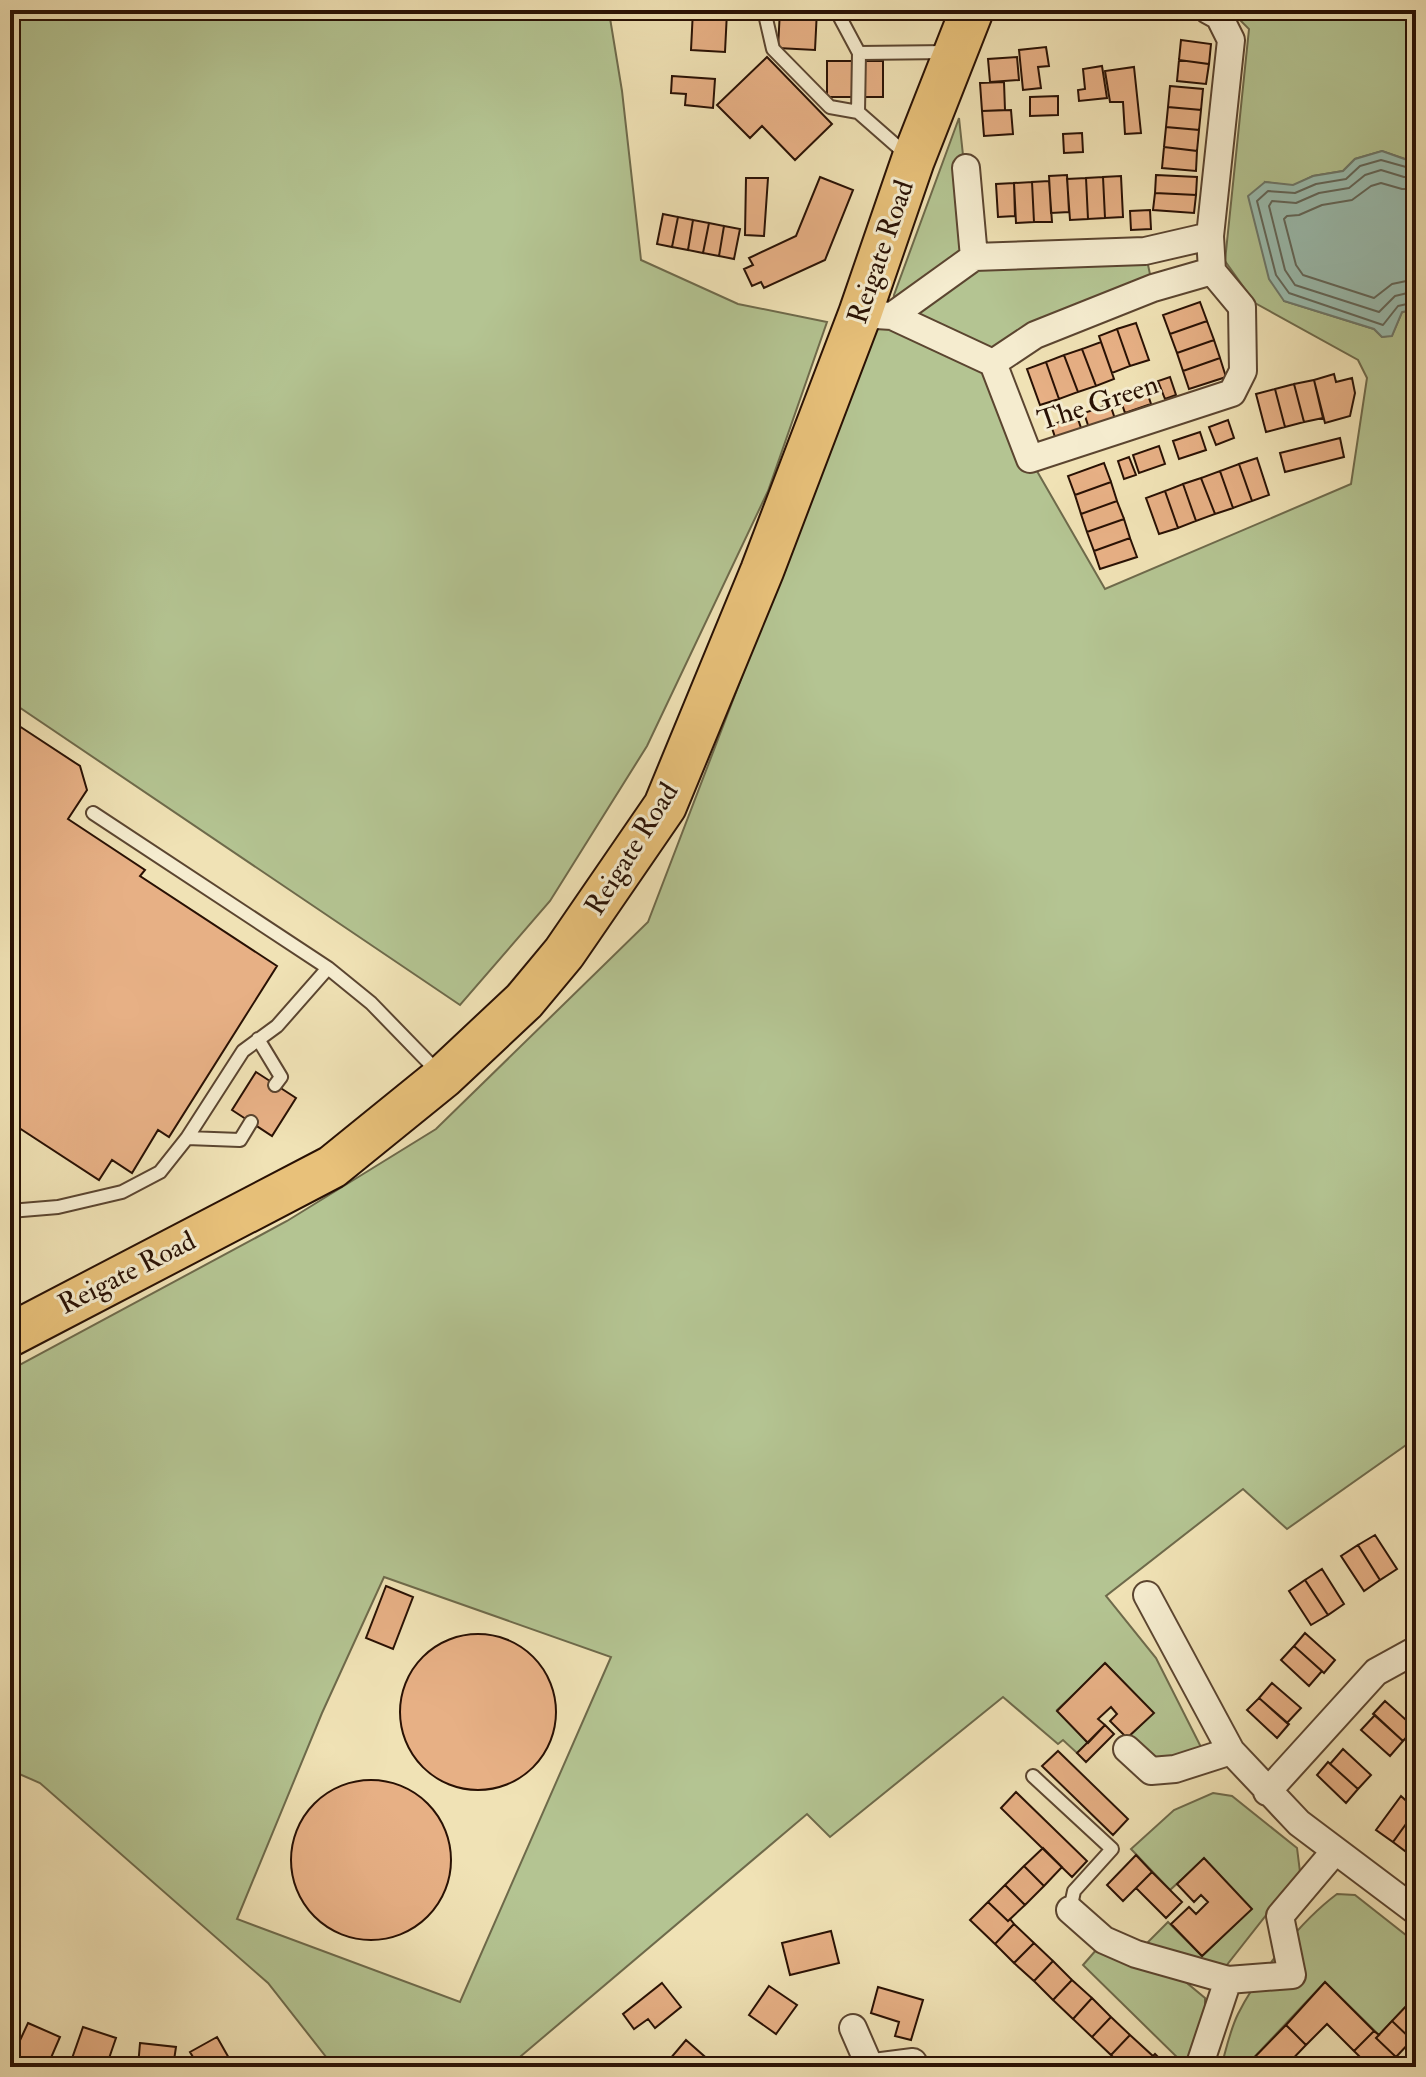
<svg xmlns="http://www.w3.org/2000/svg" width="1426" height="2077" viewBox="0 0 1426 2077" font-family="'IM FELL Double Pica',serif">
<rect width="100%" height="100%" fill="#f0e2b5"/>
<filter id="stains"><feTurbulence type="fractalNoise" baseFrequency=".0025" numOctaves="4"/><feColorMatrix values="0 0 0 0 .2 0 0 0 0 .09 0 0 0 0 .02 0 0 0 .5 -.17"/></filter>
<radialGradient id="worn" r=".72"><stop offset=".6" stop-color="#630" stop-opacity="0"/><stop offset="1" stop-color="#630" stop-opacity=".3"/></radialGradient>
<!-- green -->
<path fill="#b4c492" stroke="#6e6a4b" stroke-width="2" fill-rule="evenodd" d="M10,10l599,2 13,79 19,169 97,44 89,18 -59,169 -121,255 -97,155 -90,104 -450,-304z
M1230,10h186v148l-8,2 -26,-9 -27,8 -12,12 -30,5 -20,10 -28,-4 19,119 90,28 8,8 10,-2 10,-23 14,-3v1129l-129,91 -44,-40 -137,107 50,62 51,101 -32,10 -48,-31 26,-25 -47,-49 -49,46 31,33 -11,10 -14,-13 -5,4 -55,-47 -173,140 -23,-23 -299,253h-174l-66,-84 -228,-200 -30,-13v-400l277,-149 149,-92 212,-207 227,-593 17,-13 2,-21 65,-177 15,139 171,-6 8,37 -160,75 37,96 75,130 246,-105 16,-106 -9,-18 -103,-57 -30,-42 24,-232zM384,1577l227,80 -151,345 -223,-83 85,-206z
M1213,1793l19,3 65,52 3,24 -74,94 -17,-1 -62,-22 21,-21 34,34 49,-47 -47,-50 -34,31 -39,-41 43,-39z
M1337,1894l18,1 61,48v53l-37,39 -54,-53 -80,85h-24c5,-17 9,-37 17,-53 20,-40 64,-94 99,-120z
M1097,1949l85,30 23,19v14l-19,54 -103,-101z"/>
<!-- water -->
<path fill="#9abdb0" stroke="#6d786b" stroke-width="2" d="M1382,151l25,9 9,-2v151l-14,3 -10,24 -10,1 -8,-8 -90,-28 -15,-22 -21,-83 17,-14 28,3 20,-9 30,-5 12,-12z"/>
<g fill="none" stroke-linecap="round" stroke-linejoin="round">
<!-- shore -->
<path stroke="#62675a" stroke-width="2" d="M1416,167h-10l-25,-7 -21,6 -14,13 -30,5 -21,9 -27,-2 -11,10 19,74 13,18 94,32 15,-19 18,-4
M1416,177h-12l-23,-7 -16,5 -16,13 -30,5 -23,10 -24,-2 -3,5 16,64 10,15 84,27 16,-16 21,-5
M1416,189h-14l-21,-6 -10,3 -19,14 -30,5 -23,10 -12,1 -3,3 12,46 7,10 71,23 18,-14 24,-5"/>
</g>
<!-- building -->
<path fill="#e7b085" stroke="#291104" stroke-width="2" d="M693,10l34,2 -2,40 -34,-2z
M780,10h37l-2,40 -37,-2z
M1181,40l30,4 -2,20 -30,-4z
M1046,47l3,19 -11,1 3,21 -18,2 -4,-40z
M767,57l65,67 -37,36 -33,-34 -12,12 -33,-33z
M1017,57l2,23 -29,2 -2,-23z
M1179,60l30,4 -3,20 -29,-3z
M827,61h56v36h-56z
M1102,66l5,32 -28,3 -1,-11 7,-1 -2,-20z
M1134,67l7,66 -16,1 -2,-32h-13l-5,-31z
M672,76l43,3 -2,29 -28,-3 1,-11 -15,-1z
M1004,82l1,28 -23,1 -2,-28z
M1170,86l33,3 -2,21 -33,-3z
M1058,96v19l-28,1v-19z
M1168,107l33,3 -2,20 -33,-3z
M1011,110l2,24 -29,2 -2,-25z
M1166,127l33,3 -2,21 -33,-4z
M1082,133l1,19 -19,1 -1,-19z
M1164,147l33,4 -1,20 -34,-3z
M1067,175l2,37 -18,1 -2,-37z
M1156,175l41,2 -1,18 -41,-2z
M1121,176l2,41 -18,1 -2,-41z
M820,177l33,13 -28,70 -61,28 -3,-6 -9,4 -8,-17 9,-4 -4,-7 47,-22z
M1103,177l2,41 -17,1 -2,-41z
M746,178h22l-4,58 -19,-1z
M1086,178l2,41 -18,1 -3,-41z
M1049,181l3,41h-18l-2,-40z
M1032,182l2,40 -18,1 -2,-40z
M1014,183l1,33 -17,1 -2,-33z
M1155,193l41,2 -2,18 -41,-3z
M1150,210l1,19 -20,1 -1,-19z
M663,214l15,3 -6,30 -15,-3z
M678,217l15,3 -5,30 -16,-3z
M693,220l16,3 -6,30 -15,-3z
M709,223l15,3 -5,30 -16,-3z
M724,226l16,3 -6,30 -15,-3z
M1200,302l7,19 -37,13 -7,-19z
M1207,321l7,19 -37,13 -7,-19z
M1136,323l13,37 -19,6 -13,-37z
M1117,329l13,37 -18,7 -13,-37z
M1214,340l6,18 -37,13 -6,-18z
M1101,342l13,37 -18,7 -14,-37z
M1082,349l14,37 -18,6 -14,-37z
M1064,355l14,37 -19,7 -13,-37z
M1220,358l6,19 -37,12 -6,-18z
M1046,362l13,37 -19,6 -13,-36z
M1334,374l2,8 16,-4 3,15 -5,23 -25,7 -11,-43z
M1170,377l6,18 -11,4 -7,-18z
M1314,380l9,38 -19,4 -10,-38z
M1294,384l10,38 -19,5 -10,-38z
M1145,386l6,18 -26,9 -6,-18z
M1275,389l10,38 -19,5 -10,-38z
M1110,404l6,18 -26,9 -6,-18z
M1077,416l6,18 -26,9 -6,-18z
M1228,420l6,18 -18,7 -7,-18z
M1200,432l6,18 -27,9 -6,-18z
M1340,438l4,19 -59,15 -5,-19z
M1159,446l6,18 -26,9 -6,-18z
M1129,457l7,18 -12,4 -6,-18z
M1257,458l12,37 -17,6 -13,-37z
M1104,463l7,19 -36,13 -7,-19z
M1239,464l13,37 -19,7 -13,-37z
M1220,471l13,37 -18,6 -14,-36z
M1201,478l14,36 -19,7 -13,-37z
M1111,482l6,19 -36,13 -6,-19z
M1183,484l13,37 -18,7 -13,-37z
M1165,491l13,37 -19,6 -13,-36z
M1117,501l7,18 -37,13 -6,-18z
M1124,519l6,19 -36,13 -7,-19z
M1130,538l7,19 -37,12 -6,-18z
M10,720l70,46 7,24 -19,29 77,51 -5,6 137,90 -108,171 -11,-7 -26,43 -20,-13 -13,20 -89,-58z
M256,1072l40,26 -24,38 -40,-26z
M1375,1535l22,34 -17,11 -22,-35z
M1358,1545l22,35 -16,11 -23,-35z
M1322,1569l22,35 -16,11 -23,-35z
M1305,1580l23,35 -17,10 -22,-34z
M386,1586l27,11 -20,52 -27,-11z
M1305,1633l30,27 -11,13 -30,-27z
M400 1712a78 78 0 1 1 156 0a78 78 0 1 1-156 0Z
M1294,1646l28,25 -13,15 -28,-26z
M1105,1663l49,50 -27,25 -17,-17 7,-7 -6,-7 -13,12 7,6 -17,18 -31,-32z
M1272,1683l29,25 -14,15 -28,-25z
M1259,1698l30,26 -12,14 -30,-28z
M1385,1701l30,27 -12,13 -30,-27z
M1375,1715l28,26 -13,15 -29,-26z
M1105,1725l9,9 -28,28 -9,-9z
M1343,1749l28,26 -13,14 -28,-25z
M1058,1751l70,68 -15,16 -71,-69z
M1328,1762l30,27 -12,14 -29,-28z
M291 1860a80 80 0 1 1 160 0a80 80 0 1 1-160 0Z
M1016,1792l71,69 -15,16 -71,-69z
M1401,1796l15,14 -23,32 -17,-12z
M1416,1810v35l-7,9 -16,-12z
M1043,1848l19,19 -18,19 -20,-20z
M1136,1855l16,17 -29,29 -16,-16z
M1204,1858l48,51 -50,47 -31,-32 18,-17 7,7 12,-12 -7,-7 -7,7 -17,-18z
M1024,1866l20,20 -19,19 -20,-20z
M1152,1872l30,30 -16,16 -30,-30z
M1005,1885l20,20 -17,16 -20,-19z
M988,1902l20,19 2,-2 4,5 -19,20 -25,-24z
M1014,1924l20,19 -20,20 -19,-19z
M831,1931l8,32 -49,12 -8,-32z
M1034,1943l19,18 -19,20 -20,-18z
M1053,1961l19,19 -19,20 -19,-19z
M1072,1980l20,18 -19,21 -20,-19z
M1325,1982l49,49 -20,20 -27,-27 -21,21 -20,-20z
M662,1983l19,24 -26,21 -7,-9 -14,10 -11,-15z
M769,1986l28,19 -21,29 -27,-19z
M878,1987l45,13 -12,40 -16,-4 4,-14 -28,-9z
M1092,1998l19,19 -19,20 -19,-18z
M1411,2001l5,5v30l-4,4 -20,-19z
M1111,2017l19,18 -19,20 -19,-18z
M1392,2021l20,19 -16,17 -20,-19z
M28,2023l32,14 -13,30h-26l-11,-5z
M1286,2025l20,20 -21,22h-40z
M83,2027l33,11 -10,29h-37z
M1374,2031l5,4 -3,3 20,19 -9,10h-17l-16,-16z
M1130,2035l23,21 2,-2 13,13h-45l-12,-12z
M217,2037l17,30h-35l-9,-15z
M686,2040l26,23 -3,4 -45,-1z
M140,2043l36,4 -3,20h-35z"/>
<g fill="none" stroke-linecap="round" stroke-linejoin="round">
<defs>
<path id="service" d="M656,10l2,3
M764,10l9,39 57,58 28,5
M836,10l23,43
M907,155l-49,-43 1,-59 89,-1
M93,813l235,155 43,35 67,69
M258,1039l23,38 -6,8
M187,1138l53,2 11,-18
M10,1211l48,-4 64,-15 38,-20 27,-34 56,-87 34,-25 51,-58
M1033,1776l79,73 -38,42 -4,19"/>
<path id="minor" d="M1208,10l11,6 12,24 -21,196 2,35 30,36 1,64 -11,22 -202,66 -37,-96 42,-28 118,-47 59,-17
M966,168l8,89
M860,314l32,2 82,-59 171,-6 65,-15
M892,316l101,47
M1147,1595l84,156 68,72 117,88
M1127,1749l24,22 24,-2 56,-18
M1267,1792l109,-120 40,-22
M1070,1910l34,30 32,14 92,26
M853,2028l17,39
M874,2067l39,-5
M1199,2067l29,-87 64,-5 -12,-59 55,-65"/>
<path id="trunk" d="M10,1335l322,-168 111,-90 81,-76 40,-48 101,-147 97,-235 98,-257 53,-154 59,-150"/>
</defs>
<!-- service casing -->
<use href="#service" stroke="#5b4530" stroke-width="16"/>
<!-- minor casing -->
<use href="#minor" stroke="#5b4530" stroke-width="30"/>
<!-- trunk casing -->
<use href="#trunk" stroke="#291104" stroke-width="46"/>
<!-- service -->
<use href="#service" stroke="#f5eccf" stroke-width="12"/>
<!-- minor -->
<use href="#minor" stroke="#f5eccf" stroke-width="26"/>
<!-- trunk -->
<use href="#trunk" stroke="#e8c17a" stroke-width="42"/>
</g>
<g text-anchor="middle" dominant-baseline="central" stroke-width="6" stroke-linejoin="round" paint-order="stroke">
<!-- street labels -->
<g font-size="28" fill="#291104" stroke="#f5eccf">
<text transform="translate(881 252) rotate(-71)">Reigate Road</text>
<text transform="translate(1098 403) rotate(-18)">The Green</text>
<text transform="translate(632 849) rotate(-58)">Reigate Road</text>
<text transform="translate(127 1273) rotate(-27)">Reigate Road</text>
</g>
</g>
<!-- margin -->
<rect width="1426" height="2077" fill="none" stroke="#f0e2b5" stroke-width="40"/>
<rect x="12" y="12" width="1402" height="2053" fill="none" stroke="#291104" stroke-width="4"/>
<rect x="20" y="20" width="1386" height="2037" fill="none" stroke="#291104" stroke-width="2"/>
<rect width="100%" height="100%" filter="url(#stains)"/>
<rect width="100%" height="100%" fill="url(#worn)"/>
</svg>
